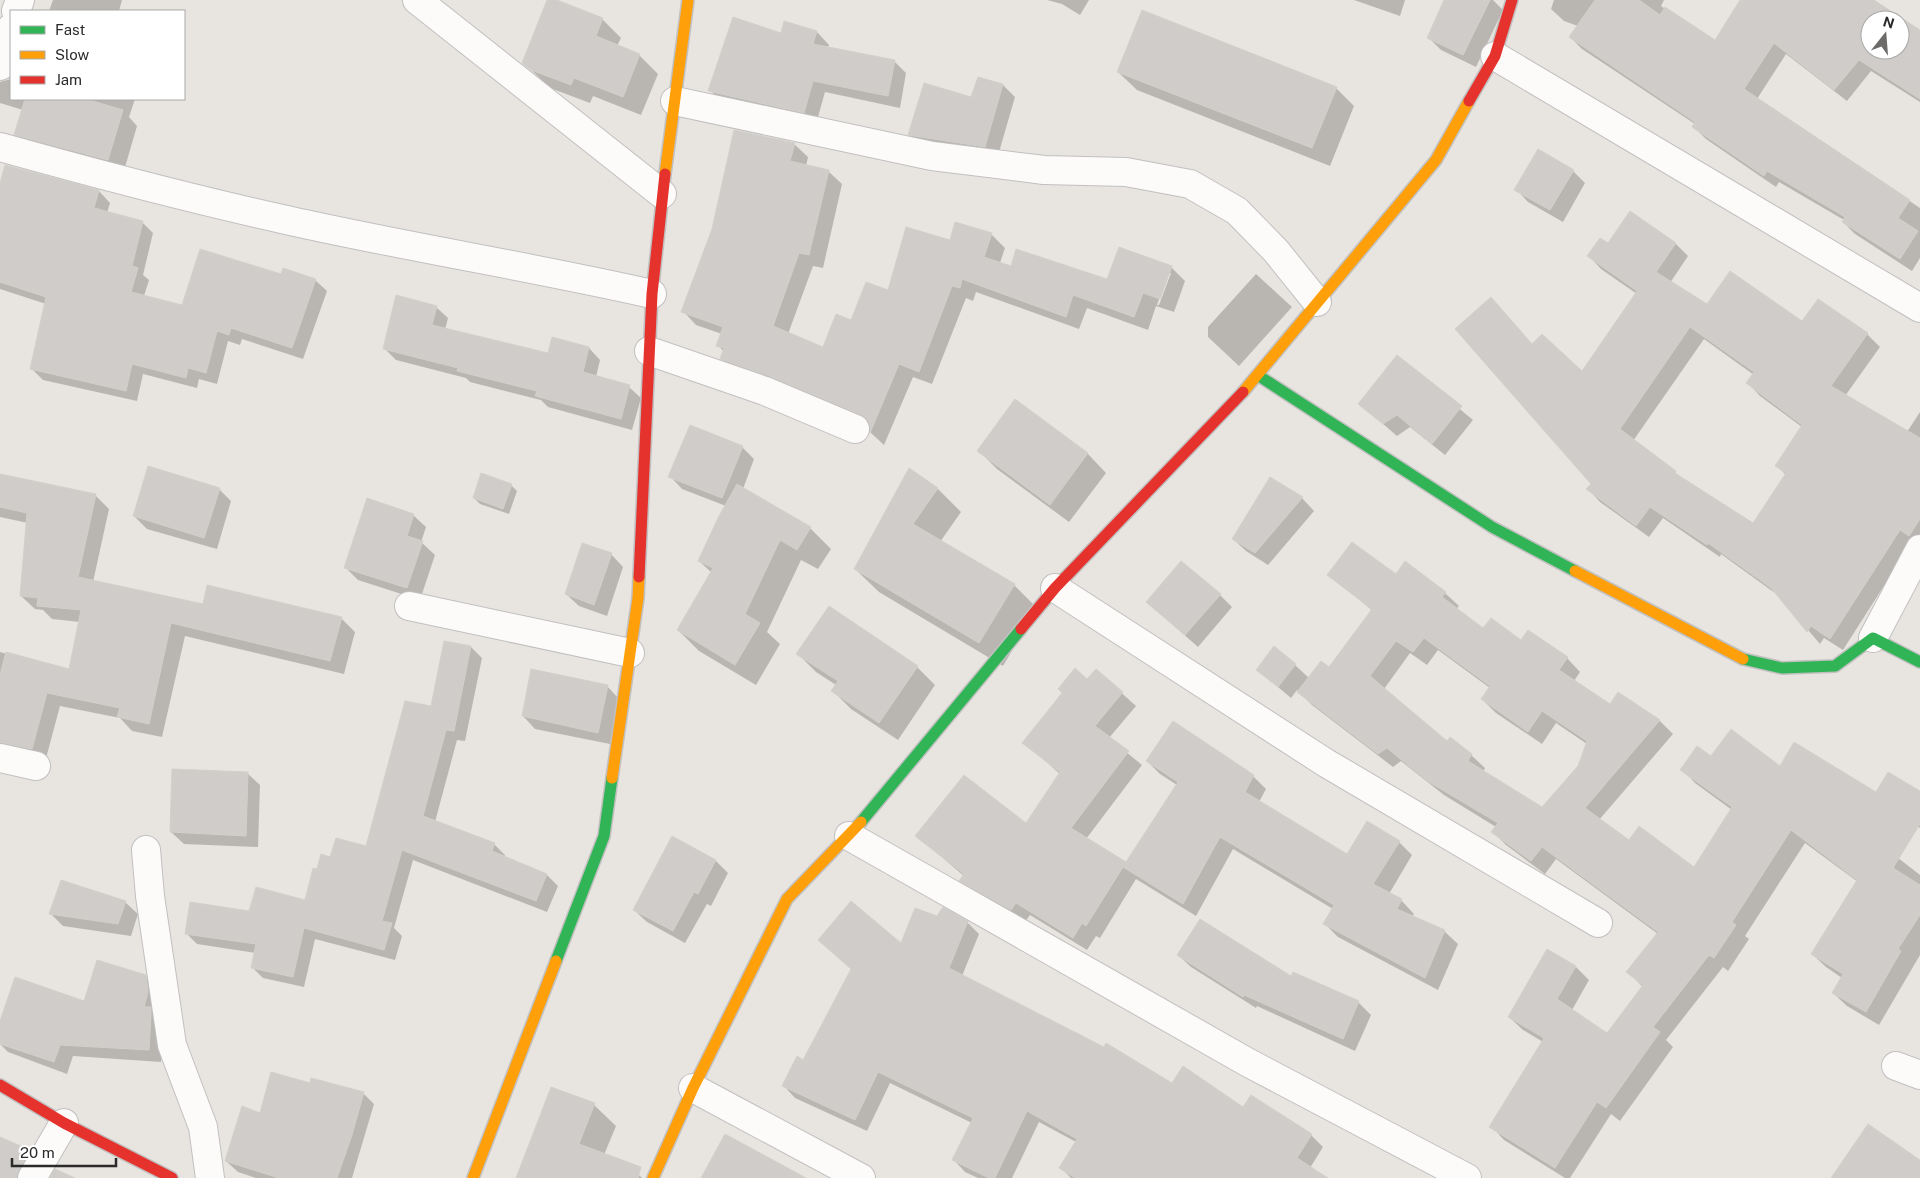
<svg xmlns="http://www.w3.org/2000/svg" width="1920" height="1178" viewBox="0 0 1920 1178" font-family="'Public Sans',sans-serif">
<rect width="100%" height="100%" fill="#e8e4df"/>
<!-- shadow -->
<path fill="#0003" fill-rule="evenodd" d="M53,0h69l-3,11h-70z
M548,0h6l48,19 19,19 -4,8 22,9 19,19 -17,41 -48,-19 -3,7 -40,-15 -26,-25z
M1047,0h42l-9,15 -18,-11z
M1354,0h51l-5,16z
M1446,0h47l10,10 -27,57 -35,-17 -13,-13z
M1554,0h110l-3,6 54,36 26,-42h133l46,30v72l-49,-31 -24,30 -61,-47 -29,45 163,109v50l-8,13 -57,-37 -12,-12 1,-2 -65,-38 -3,5 -70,-48 -12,-12 1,-3 -113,-75 -12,-12 8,-11 -14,-5 -13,-12zM1870,20h30v30h-30z
M785,22l32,10 12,13 -1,3 66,13 12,12 -6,35 -75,-16 -9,32 -94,-22 -12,-12 71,-55z
M1118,72l218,16 18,18 -24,60 -193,-76z
M978,78l25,7 12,12 -18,62 -75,-12 -12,-12 62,-36z
M11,79v20h124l-6,18 8,9 -14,48 -92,-25 -15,-15 7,-24 -23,-7v-21z
M794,144l14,13 -2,9 22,5 14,13 -19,84 -10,-2 -25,68 36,15 28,-27 99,-81 40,-7 14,14 -5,15 12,4 96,13 63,-13 14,14 -11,31 -18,-6 -8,24 -61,-22 -8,21 -103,-37 -3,9 -7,-3 -34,86 -19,-7 -29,68 -13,-12 -1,-8 -84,-35 -51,-18 -13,-13 2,-7 -6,-7 4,-11 -26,-9 -13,-14zM1168,273h3l-12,32h-2z
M6,166l93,25 11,12 -3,10 35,9 11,11 -10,42 6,5 -5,16 39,11 98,-31 34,4 12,11 -24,68 -61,-20 -2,6 -12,-4 -11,43 -18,-5 -2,9 -54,-14 -6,27 -94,-21 -12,-12 15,-64 -46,-15v-104z
M1573,171l12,12 -22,39 -35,-20 -12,-13z
M1630,213l46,31 12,12 -18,27 37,23 160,28 13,13 -35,49 62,36 13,-20v141l-12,-5 -65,102 -19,-12 -4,6 -41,-48 -58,-42 -1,3 -57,-39 -14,19 -49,-35 -12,-13 4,-5 -59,-139 49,28 55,-79 -36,-25 -12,-13 19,-12zM1704,339l50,36 -6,8 12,13 42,31 -25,39 9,9 -32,49 -72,-45 -49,-38z
M1256,274l36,33 -53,59 -31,-29v-10z
M436,307l12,11 -3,12 103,25 5,-16 36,9 11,12 -4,17 33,10 12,11 -9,32 -84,-23 -7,-7 -71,-18 -4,-4 -70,-18 -12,-12z
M1397,357l76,63 -28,35 -35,-28 -13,9 -37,-32z
M1015,401l73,53 18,19 -37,49 -72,-53 -19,-19z
M742,447l12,12 -11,30 67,39 21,21 -13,20 -17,-9 -34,72 13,12 -24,41 -57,-34 -21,-21 34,-57 -13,-12 27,-55 -44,-17 -12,-13z
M0,475l95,20 14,14 -16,73 110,23 138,13 14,14 -11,42 -159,-38 -23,101 -30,-6 -12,-13 -60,-12 -15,56 -45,-11v-99l70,19 10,-49 -28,-3 -9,-9 -8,-1 -14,-13 7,-73 -28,-6z
M1270,479l32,19 12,13 -46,54 -22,-14 -13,-12z
M511,485l6,6 -8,23 -29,-10 -6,-6z
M219,489l12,12 -14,48 -70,-20 -13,-13z
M938,489l23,23 -21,30 74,43 23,23 -34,58 -124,-74 -24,-23z
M413,515l13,12 -5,15 14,13 -15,45 -62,-20 -13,-13z
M611,554l12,13 -16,49 -28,-10 -13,-12z
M1329,575h67l49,18 14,13 -3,3 28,21 83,28 13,14 -6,9 37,25 7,-12 42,27 13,13 -74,86 30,22 66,26 37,-58 -37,-27 -13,-14 29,-11 69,9 97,27 43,-1v35l-30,-20 -20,28 50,39v80l-41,70 -32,-19 -14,-13 9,-15 -16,-11 -14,-13 46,-72 -53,-39 -60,93 4,3 -21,32 -5,-4 -57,73 7,7 -53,74 -9,-7 -41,64h-5l-61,-38 -13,-14 52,-84 -20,-12 -14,-13 67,-50 13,13 -17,30 35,25 36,-48 -15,-15 30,-38 -102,-75 -11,15 -39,-29 -13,-13 3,-5 -52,-32 -43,-34 -8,6 -81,-62 -15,-15 -6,8 -33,-28 37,-5 14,13 20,-9 44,-58zM1438,650l52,38 -8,11 14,14 46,31 14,-21 31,21 -8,23 -36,41 -60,-36 2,-4 -14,-13 -24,-12 -63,-54 26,-36 17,12z
M1220,595l12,12 -34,40 -51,-45z
M471,647l11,11 -17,83 -8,-1 -22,82 59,22 11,11 -1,3 43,17 11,11 -11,26 -134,-52 -19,68 8,8 -7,24 -80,-21 -11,48 -41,-9 -11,-11 4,-14 -59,-9 -11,-11 64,-20 56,-12 11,-30 14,-13 35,-10 66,-140z
M798,654l119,13 18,18 -37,55 -47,-31 -18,-18 3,-6 -20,-13z
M1096,670l40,36 -27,32 33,27 -56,74 40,24 51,-78 -17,-11 -13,-13 106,15 13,13 -7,13 88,53 52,-13 13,13 -23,39 12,6 13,14 -2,3 32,14 14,13 -20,46 -100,-53 -13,-13 8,-15 -100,-60 -37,67 -60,-37 -36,59 -4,-2 -9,14 -57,-35 -5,7 -51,-28 -13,-14 3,-4 -47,-40 110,-11 33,-51 -36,-32z
M607,686l12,13 -9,45 -75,-15 -12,-13z
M247,773l13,12 -2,62 -74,-3 -13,-12z
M672,838l44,23 12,12 -17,33 -4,-2 -22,39 -38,-21 -13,-12z
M125,902l13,12 -7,22 -68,-10 -12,-12z
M937,918l30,4 12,12 -17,42 210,108 72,25 8,-12 59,38 12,12 -13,21 16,10h-255l-10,-10 15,-26 -37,-20 -27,56h-34l-13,-6 -11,-12 18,-37 -82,-40 -23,48 -72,-33 -11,-12 117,-140z
M1178,955l114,23 2,-5 65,30 12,12 -16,36 -98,-45 -1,2 -65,-41z
M145,976l13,13 5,37 -2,36 -88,-6 -6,18 -59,-22 -8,-8v-19l85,-23z
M311,1084l52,9 11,11 -22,74h-96l-18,-6 -12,-11 35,-46z
M594,1105l22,21 -12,29 23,9 15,14h-125z
M26,1157l10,11 -4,10h-32v-6z"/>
<!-- building -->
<path fill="#cfccc9" stroke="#d3d0cb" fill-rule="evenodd" d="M547,0h10l46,18 -7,18 44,18 -17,43 -49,-19 -3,7 -40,-15 -9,-7z
M1444,0h46l-27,55 -36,-17z
M1595,0h44l21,15 5,-8 50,33 25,-40h133l47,30v69l-61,-39 -25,30 -60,-47 -30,46 166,111 -12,18 20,13 -18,28 -58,-37 3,-5 -78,-46 -3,5 -72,-49 3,-5 -126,-85zM1870,20h30v30h-30z
M1142,10l195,77 -25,61 -195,-76z
M733,17l48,16 3,-12 33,10 -4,13 82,16 -7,36 -75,-15 -9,32 -96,-22z
M978,77l25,7 -18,63 -77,-12 16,-52 47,14z
M25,99h61l37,11 -15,50 -94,-25z
M734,130l61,13 -5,18 39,9 -20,85 -10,-2 -26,73 50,21 13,-33 15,6 15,-38 22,8 18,-63 44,13 5,-18 37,11 -8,24 27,9 5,-17 91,30 12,-32 53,19 -12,33 -17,-6 -9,24 -61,-22 -7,22 -104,-38 -2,9 -8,-2 -33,86 -20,-8 -29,69 -2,-13 -7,-5 -90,-38 -51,-18 4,-11 -8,-2 7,-19 -42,-15 31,-83z
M1538,149l36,21 -24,40 -36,-20z
M5,165l94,25 -5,18 49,13 -11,45 6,2 -7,24 51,13 18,-56 81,25 2,-6 33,11 -24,69 -61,-20 -2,7 -12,-4 -11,42 -18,-5 -2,10 -54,-14 -6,27 -96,-22 16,-72 -46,-15v-99z
M1630,211l46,32 -20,29 51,32 23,-33 72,50 16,-22 50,34 -37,53 89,52v81l-11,17 -9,-6 -70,109 -19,-13 -4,6 -36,-44 -63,-45 -1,2 -57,-38 -14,19 -50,-37 5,-5 -136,-155 36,-32 41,47 10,-10 40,37 55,-80 -50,-35 13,-18 8,5zM1690,327l64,45 -8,11 56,42 -27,41 11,7 -33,50 -78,-50 1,-2 -56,-42z
M396,295l41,11 -5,19 116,28 4,-16 37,10 -6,25 47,13 -9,34 -86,-23 2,-5 -80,-20 1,-3 -75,-19z
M1397,355l65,51 -30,38 -35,-29 -14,9 -25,-20z
M1015,399l73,54 -38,52 -73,-54z
M690,425l53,21 -21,52 -54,-21z
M148,466l72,22 -16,50 -71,-22z
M909,468l29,20 -25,36 102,60 -36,59 -125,-74z
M481,473l31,11 -9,25 -30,-11z
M0,474l96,20 -18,83 125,27 4,-19 135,32 -12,44 -159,-38 -22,101 -32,-7 3,-9 -73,-15 -15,56 -32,-6v-68l6,-23 63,17 12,-59 -44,-4 1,-8 -18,-2 7,-83 -27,-6z
M1270,477l33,20 -48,56 -23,-14z
M737,484l74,43 -14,23 -17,-10 -35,74 15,9 -25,42 -58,-35 36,-62 -15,-7 21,-45z
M367,498l47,16 -7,22 16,5 -16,47 -63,-20z
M1352,542l44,32 9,-13 41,31 -4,5 41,31 8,-10 30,22 7,-10 40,27 -9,13 51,34 8,-12 42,28 -75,88 44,32 10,-14 55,41 38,-60 -52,-37 17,-24 14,10 20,-27 49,37 14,-24 82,50 12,-20 32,19v33l-27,44 27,17v30l-22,34 3,2 -35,61 -34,-19 11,-19 -32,-20 46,-74 -66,-50 -59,92 4,3 -22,33 -5,-3 -56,72 7,5 -54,76 -9,-6 -42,66 -66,-41 55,-89 -36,-21 39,-68 29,17 -19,33 50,34 36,-48 -17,-13 32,-40 -116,-85 -11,14 -40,-29 7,-9 -69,-41 -42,-34 -9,6 -81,-62 24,-31 8,6 43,-58 -45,-34zM1424,638l66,48 -9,13 47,33 14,-21 45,30 -9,25 -36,41 -74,-46 4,-7 -22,-17 -3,4 -77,-65 26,-35 17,11z
M582,543l30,10 -18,52 -29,-11z
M1181,561l40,33 -36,41 -39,-33z
M829,606l89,60 -39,57 -48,-32 7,-10 -42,-27z
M444,641l27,5 -17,85 -8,-1 -23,86 72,27 -3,8 55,23 -11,27 -134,-51 -20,71 10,2 -8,27 -80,-22 -11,49 -42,-9 5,-24 -71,-10 5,-32 59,9 7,-24 49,13 8,-32 4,1 4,-15 9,3 6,-19 30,8 39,-145 26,5z
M1274,646l22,18 -18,23 -22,-17z
M1075,668l12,11 9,-10 27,23 -28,34 34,25 -58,77 55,34 52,-80 -32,-21 27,-40 81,54 -9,17 102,62 20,-33 33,20 -27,43 29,15 -5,10 48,21 -20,48 -102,-54 11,-19 -114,-68 -37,67 -60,-37 -37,59 -4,-3 -9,15 -57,-35 -5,7 -52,-29 5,-7 -49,-38 49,-61 62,48 34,-51 -38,-29 40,-50 -4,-4z
M531,669l77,16 -10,48 -76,-17z
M172,769l76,3 -2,64 -76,-4z
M672,836l44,24 -18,34 -4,-2 -21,39 -40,-21z
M61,880l65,21 -8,23 -69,-10z
M851,901l50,42 14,-35 22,8 6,-9 25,14 -19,47 155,79 2,-4 66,40 11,-17 60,41 8,-12 61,39 -15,24 31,20h-253l-16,-10 18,-29 -50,-28 -32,67h-6l-37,-18 21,-42 -95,-46 -23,48 -73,-34 15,-30 6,4 48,-91 -33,-29z
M1200,919l91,57 2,-4 66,29 -16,38 -99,-44 -1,2 -66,-42z
M97,960l49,15 2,17 -4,15h7v6l-2,37 -89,-5 -6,17 -54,-18v-23l15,-44 69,24z
M271,1072l39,11 1,-5 53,14 -12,43 -15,43h-58l-54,-17 17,-55 18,7z
M551,1087l44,16 -16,41 62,23 -3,11h-122z
M1868,1124l52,36v18h-89z
M725,1134l81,44h-105z
M0,1137l30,13 -14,28h-16z
M55,1169l20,9h-25z"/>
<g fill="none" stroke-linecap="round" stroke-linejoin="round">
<defs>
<path id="street" d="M417,0l245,194
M16,11l4,-11
M1495,56l425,252
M0,66l11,-38
M675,101l257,55 112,14 82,2 64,12 47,27 39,40 41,51
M0,147c93,26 187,51 282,72 123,28 247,47 370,75
M649,351l116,40 90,38
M1055,588l271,175 272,160
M409,606l221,47
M1873,638l47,-89
M0,758l36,8
M849,836l398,226 220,116
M146,850l4,46 22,149 31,82 7,51
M1896,1066l24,9
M693,1088l168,90
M32,1178l32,-55"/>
<path id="fast" d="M1259,376l233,151 83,44
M1743,659l39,9 53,-2 38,-28 47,24
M861,822l160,-193
M556,961l48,-125 8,-58"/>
<path id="slow" d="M665,174l23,-174
M1243,392l193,-232 33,-59
M1575,571l168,88
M612,778l26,-180 1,-21
M473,1178l83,-217
M653,1178l40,-90 94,-189 74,-77"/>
<path id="jam" d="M1469,101l26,-45 17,-56
M639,577l13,-283 13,-120
M1021,629l34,-41 188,-196
M0,1085l64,38 108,55"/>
</defs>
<!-- street casing -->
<use href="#street" stroke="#c1c0c1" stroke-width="30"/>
<!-- fast casing -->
<use href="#fast" stroke="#c1c0c1" stroke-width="14"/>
<!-- slow casing -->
<use href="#slow" stroke="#c1c0c1" stroke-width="14"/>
<!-- jam casing -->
<use href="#jam" stroke="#c1c0c1" stroke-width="14"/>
<!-- street -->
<use href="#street" stroke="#fcfbfa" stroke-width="28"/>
<!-- fast -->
<use href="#fast" stroke="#30b455" stroke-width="11"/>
<!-- slow -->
<use href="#slow" stroke="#ff9f0a" stroke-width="11"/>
<!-- jam -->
<use href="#jam" stroke="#e5322d" stroke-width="11"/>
</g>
<!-- legend -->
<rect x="10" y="10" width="175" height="90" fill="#ffffff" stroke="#aaaaaa"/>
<rect x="20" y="26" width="25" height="8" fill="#30b455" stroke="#aaaaaa"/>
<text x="55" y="35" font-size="15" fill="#2a2a2a">Fast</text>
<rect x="20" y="51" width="25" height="8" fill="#ff9f0a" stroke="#aaaaaa"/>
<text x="55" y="60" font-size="15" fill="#2a2a2a">Slow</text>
<rect x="20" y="76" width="25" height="8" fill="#e5322d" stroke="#aaaaaa"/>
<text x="55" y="85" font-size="15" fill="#2a2a2a">Jam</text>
<!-- north arrow -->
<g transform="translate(1885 35) rotate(17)"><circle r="24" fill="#ffffff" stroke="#aaaaaa"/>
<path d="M0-4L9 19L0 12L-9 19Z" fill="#6c6b69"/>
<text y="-8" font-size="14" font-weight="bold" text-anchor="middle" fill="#2a2a2a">N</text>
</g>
<!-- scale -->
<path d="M12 1158v8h104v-8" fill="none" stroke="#2a2a2a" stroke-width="2.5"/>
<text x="20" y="1158" font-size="15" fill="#2a2a2a" stroke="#ffffff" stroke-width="4" paint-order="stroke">20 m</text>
</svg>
